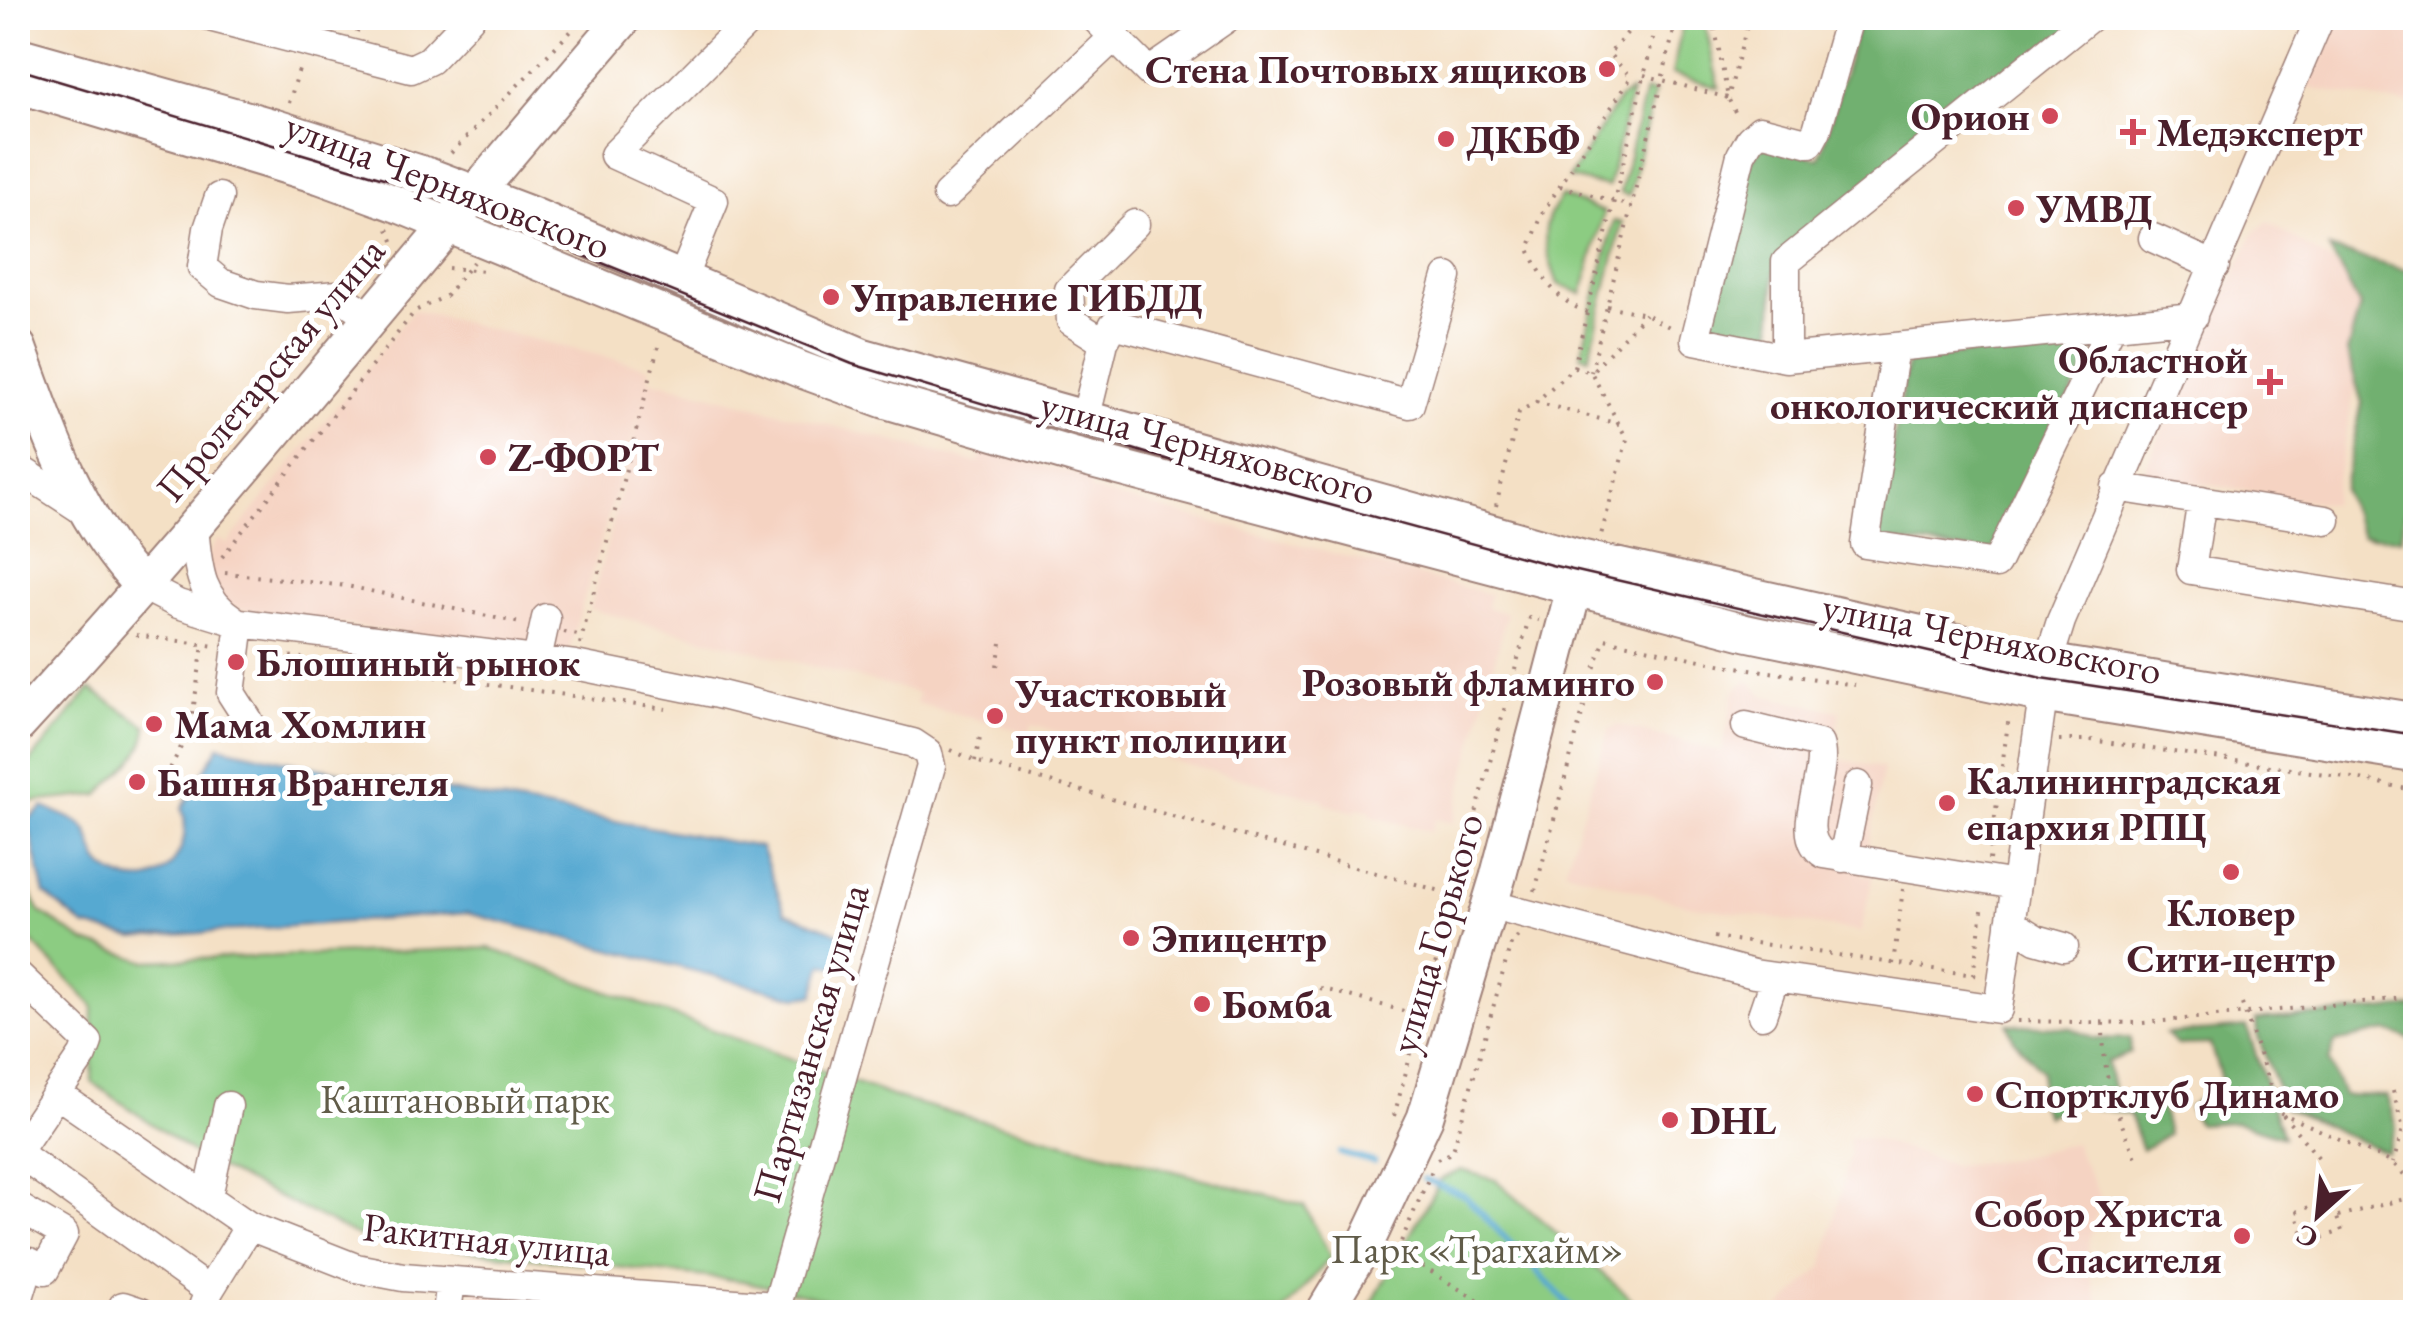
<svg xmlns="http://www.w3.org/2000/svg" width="2433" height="1330" viewBox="0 0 2433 1330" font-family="'EB Garamond',serif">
<rect width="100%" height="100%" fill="#fff"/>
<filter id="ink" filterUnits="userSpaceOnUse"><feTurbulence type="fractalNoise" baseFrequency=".01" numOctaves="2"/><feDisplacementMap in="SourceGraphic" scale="20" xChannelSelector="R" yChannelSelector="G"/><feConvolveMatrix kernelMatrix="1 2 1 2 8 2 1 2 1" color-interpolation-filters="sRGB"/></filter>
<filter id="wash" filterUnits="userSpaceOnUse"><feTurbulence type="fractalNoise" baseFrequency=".0048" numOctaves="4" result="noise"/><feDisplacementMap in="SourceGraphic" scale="40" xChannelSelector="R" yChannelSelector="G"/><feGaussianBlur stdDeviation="2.25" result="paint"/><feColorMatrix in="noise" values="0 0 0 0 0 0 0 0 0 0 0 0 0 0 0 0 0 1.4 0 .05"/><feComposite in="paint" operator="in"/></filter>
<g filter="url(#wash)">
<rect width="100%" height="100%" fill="#f4e0c5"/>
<!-- built -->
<path fill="#f5d3c2" d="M2335,18h80v88l-109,-18z
M2268,222l107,68 -43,214 -190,-29 112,-243z
M413,310l238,58 -2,11 329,84 5,-13 109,28 -2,12 400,104 -3,14 20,5 -54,210 -18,-4 -4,13 -60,-16v-5l-13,-3 -2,4 -32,-8v-4l-292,-75 -3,8 -113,-30 2,-10 -328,-84 56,-219 -79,267 -323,-47 -19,-6 -19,-27 3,-23 9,-15 9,5z
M1748,680l17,16 75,15 -8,47 51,10 -20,106 10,2 -12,56 -174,-27 -122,-35 44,-141 10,-4 103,27 13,-62z
M1849,1137l25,2 80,26 57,-6 63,-16 27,56 -12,40 -2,25 14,48h-325l47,-46 27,-113z
M475,1289l277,23h-280z"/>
<!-- green -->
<path fill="#8ccc82" stroke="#6b7656" stroke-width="2.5" d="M1684,18h20l15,70 -47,-14z
M1645,91l9,2 -25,103 -9,-3z
M1631,92l-23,95 -39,-9 51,-80z
M1562,196l42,16 -22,82 -24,-10c-13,-36 -22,-56 4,-88z
M1614,221l8,2 -33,134 -8,-2z
M90,689l57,37c-2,32 -28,45 -48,69l-68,7 -13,9v-34z
M18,868l22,44 45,30 60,19 344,-13 411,151 404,106 27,52 -48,55h-403l-137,-31 -379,-42 -161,-79 -111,-78 1,-76 -75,-79z
M1461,1170l35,10 150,132h-279l74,-133z"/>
<!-- forest -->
<path fill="#71b070" stroke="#5e684e" stroke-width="2.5" d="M1860,18h228l-313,243 -3,84 -66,-10 43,-171 17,-23 53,18z
M2329,249l86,24v187l-14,78 -39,-2 -19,-45 19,-88 -15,-51 13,-46z
M2098,343l-107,210 -116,-14 33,-180z
M2415,1007v34l-29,-10 -51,11 -6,20 14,33 44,1 9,31 -9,26 -102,-45 -28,-74 -1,-14z
M2008,1024l64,4 23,11 35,-1 1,15 -24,9 9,38h9l4,9 31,-9 8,34 -26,16 -13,-36 -56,-10 -27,12 -7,-14 3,-31 -28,-31z
M2247,1027l36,110 -47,-15 -38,2 -10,-17 34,-25 -12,-38 -33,1 -11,-11z"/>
<!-- water -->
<path fill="#56a9d1" stroke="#50647e" stroke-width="2.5" d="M219,746l85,19 457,82 24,65 71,28 -10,30 -23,-6 -9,31 -17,2 -330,-84 -333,25 -50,-12 -39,-32 -18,-73 17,-14c12,6 35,12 42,23 11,19 4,32 30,45 45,21 79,-25 66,-67z"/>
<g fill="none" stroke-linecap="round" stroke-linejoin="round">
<!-- stream -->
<path stroke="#56a9d1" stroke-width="6" d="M1340,1153l34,9
M1424,1179l41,17 111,116"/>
</g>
</g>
<g filter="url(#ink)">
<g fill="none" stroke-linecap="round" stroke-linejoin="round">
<defs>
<path id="minor" d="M213,18l198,51 19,-9 40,-42
M1095,18l54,54 78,-54
M1849,18l-32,112 -7,13 -50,-13 -10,9 -9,16 -46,185 91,18 407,-41
M947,195l167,-158
M219,197l-11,32 -6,38 19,16 35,12 32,4 50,-4 33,22
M2153,238l62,28
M682,279l32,-78 -100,-46 137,-137
M1104,342l-33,-21 -2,-31 66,-66
M1895,347l-30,197 131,20 116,-239
M1786,358v-96l303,-244
M1085,420l19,-78 10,-18 296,80 37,-127
M18,468l66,43
M2116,487l210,33
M2202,500l-11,70 225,36
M194,527c4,38 4,70 40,93
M141,585l37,19 62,19 335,42 138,28 200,50 15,10 3,13 -156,546
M240,623l-9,70 18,28
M537,659l9,-41
M1746,726l73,18c11,31 -28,90 5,110l192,31
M1843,858l15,-73
M1489,904l265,70 244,35 50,-347 13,-41 259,-603
M2010,923l26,16 28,8
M18,975l70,67 -5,13 -65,96
M1762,1015l13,-38
M57,1094l192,132 107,42 47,9 372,29
M18,1153l191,138
M208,1196l20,-90
M18,1207l46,27 -19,36 -15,-8 -12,39
M121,1312l2,-6 18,6
M201,1312l8,-21 40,-65
M447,1312l4,-31"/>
<path id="major" d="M18,55l256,72 155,49 98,37 335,143 720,202 466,104 368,59
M18,85l302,91 82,30 397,163 85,31 191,56 672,177 297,62 372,60
M18,347c32,88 58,168 123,238
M18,725c210,-228 403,-472 606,-707
M1324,1312l43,-71 58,-123 73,-241 81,-307"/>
</defs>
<!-- minor casing -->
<use href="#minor" stroke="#9f8078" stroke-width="31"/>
<!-- major casing -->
<use href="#major" stroke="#9f8078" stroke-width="39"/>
<!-- path -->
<path stroke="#9f8078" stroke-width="4" stroke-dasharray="2.5 8" stroke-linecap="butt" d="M1713,18l15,80 10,20
M357,32l5,-14
M1644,75l84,23 21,-80
M289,103l11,-37
M451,153l133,-135
M1560,186l71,20
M388,229l6,14 5,2
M448,268l38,3
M363,282l31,-39
M1607,306l38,8 28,15
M1587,312c-31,-11 -46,-35 -58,-63l14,-37 88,-135 -22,-23 31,-36
M1574,367l84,-349
M1594,369l51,-55
M1591,372l86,-354
M1536,402l83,22
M1496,506l23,-94 17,-10 38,-35 17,5 36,67 -26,96
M222,557l193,-246 31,-15 27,-34
M225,573l122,13 173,37
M564,632l18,4
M136,635l79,11
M580,644l80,-304
M259,652l407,57
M997,666l4,-23
M191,725l12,-80
M2059,740h32l275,40 50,11
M951,750l24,11 480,134
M975,761l5,-24
M18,763l13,-15
M161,787l26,-52
M1989,860l20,-144
M1535,891l59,-222 11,-30 119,26 131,20
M1714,937l267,39
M1893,964l10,-75
M1973,975l10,-71
M1320,988l102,28
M2242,1004l37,108 114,51 23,24
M2017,1021l125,2 274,-26
M2103,1023c0,58 11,84 34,137
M2393,1091l10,38 -10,34
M2283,1115l40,48
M1394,1116l135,-498 10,2
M1437,1159l14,-6 3,-6 58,-207 7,-4
M2330,1199l12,32 -36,12 -10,-31z
M2338,1216l78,-20
M1395,1250l102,62
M1397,1251l36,-83"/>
<!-- minor -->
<use href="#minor" stroke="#fff" stroke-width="28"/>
<!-- major -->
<use href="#major" stroke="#fff" stroke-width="35"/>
<!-- tram -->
<path stroke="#4a1f2b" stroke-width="2.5" d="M18,69l399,119 435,176 357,108 342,93 491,113 374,57"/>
</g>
</g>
<!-- markers -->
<g fill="#d1495b" stroke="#fff" stroke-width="4">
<circle cx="1607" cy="69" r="10"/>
<circle cx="2050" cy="116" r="10"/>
<path d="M2128 117h10v10h10v10h-10v10h-10v-10h-10v-10h10z"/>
<circle cx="1446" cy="139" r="10"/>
<circle cx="2016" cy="208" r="10"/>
<circle cx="831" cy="297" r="10"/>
<path d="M2265 367h10v10h10v10h-10v10h-10v-10h-10v-10h10z"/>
<circle cx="488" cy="457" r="10"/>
<circle cx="236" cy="662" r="10"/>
<circle cx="1655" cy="682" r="10"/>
<circle cx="995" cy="716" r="10"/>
<circle cx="154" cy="724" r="10"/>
<circle cx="137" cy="782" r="10"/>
<circle cx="1947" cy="803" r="10"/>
<circle cx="2231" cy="872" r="10"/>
<circle cx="1131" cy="938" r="10"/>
<circle cx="1202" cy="1004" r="10"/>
<circle cx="1975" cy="1094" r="10"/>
<circle cx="1670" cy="1120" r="10"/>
<circle cx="2242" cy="1236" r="10"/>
</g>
<g text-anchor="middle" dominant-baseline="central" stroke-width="10" stroke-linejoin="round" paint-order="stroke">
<!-- poi labels -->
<g font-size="40" font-weight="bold" fill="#4a1f2b" stroke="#fff" text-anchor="start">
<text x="1587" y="69" text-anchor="end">Стена Почтовых ящиков</text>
<text x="2030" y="116" text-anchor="end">Орион</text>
<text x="2156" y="132">Медэксперт</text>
<text x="1466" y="139">ДКБФ</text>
<text x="2036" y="208">УМВД</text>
<text x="851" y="297">Управление ГИБДД</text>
<text x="2248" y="359" text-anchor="end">Областной<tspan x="2248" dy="46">онкологический диспансер</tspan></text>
<text x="508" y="457">Z-ФОРТ</text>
<text x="256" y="662">Блошиный рынок</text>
<text x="1635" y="682" text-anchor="end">Розовый фламинго</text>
<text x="1015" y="693">Участковый<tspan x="1015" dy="46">пункт полиции</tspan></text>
<text x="174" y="724">Мама Хомлин</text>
<text x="1967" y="780">Калининградская<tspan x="1967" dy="46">епархия РПЦ</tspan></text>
<text x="157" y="782">Башня Врангеля</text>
<text x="2231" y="912" text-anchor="middle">Кловер<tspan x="2231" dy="46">Сити-центр</tspan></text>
<text x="1151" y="938">Эпицентр</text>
<text x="1222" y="1004">Бомба</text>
<text x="1995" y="1094">Спортклуб Динамо</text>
<text x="1690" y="1120">DHL</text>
<text x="2222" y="1213" text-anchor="end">Собор Христа<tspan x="2222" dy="46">Спасителя</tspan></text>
</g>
<!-- street labels -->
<g font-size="40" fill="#4a1f2b" stroke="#fff">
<text transform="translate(448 185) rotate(21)">улица Черняховского</text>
<text transform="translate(270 369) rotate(-50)">Пролетарская улица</text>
<text transform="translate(1208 447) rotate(15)">улица Черняховского</text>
<text transform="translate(1992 638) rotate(11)">улица Черняховского</text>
<text transform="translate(1436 933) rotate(-74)">улица Горького</text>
<text transform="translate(810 1043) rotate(-74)">Партизанская улица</text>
<text transform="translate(487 1239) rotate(6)">Ракитная улица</text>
</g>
<!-- park labels -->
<g font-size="40" fill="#615c49" stroke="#fff">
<text x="465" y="1099">Каштановый парк</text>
<text x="1477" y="1249">Парк «Трагхайм»</text>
</g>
</g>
<!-- margin -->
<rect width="2433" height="1330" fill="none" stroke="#fff" stroke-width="60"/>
<!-- north arrow -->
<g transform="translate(2318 1215) rotate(207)" stroke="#ffffff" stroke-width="8" paint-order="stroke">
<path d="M0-8L18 38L0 25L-18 38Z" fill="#4a1f2b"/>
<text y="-15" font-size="28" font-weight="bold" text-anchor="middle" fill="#4a1f2b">С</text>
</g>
</svg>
